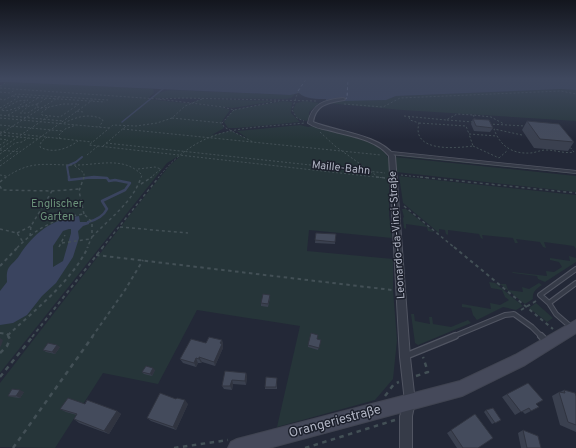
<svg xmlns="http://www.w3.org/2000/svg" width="576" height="448" viewBox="0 0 576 448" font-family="Overpass,sans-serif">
<rect width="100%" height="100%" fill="#232837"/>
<!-- green -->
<path fill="#263539" d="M8,82l145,7 1,4 -7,6 75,8 8,3 -9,13 3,5 -12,7 19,-4 16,7 -10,-7 63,-6 8,2 5,-1c19,4 72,13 76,35v54l3,23 -83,-8 -2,21 86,8v31l4,50 -4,39 -18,21 -98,27 23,-101 -103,-16 -39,74 -55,-11 -48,75 -55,-1v-64l129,-167 40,-50 10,-9h-2l-10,6 -167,210v-287z
M561,89l15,1v31l-174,-11 -75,-7c10,-2 21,-4 31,-3 14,0 24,2 38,-4z
M169,90l121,5 6,-2 -5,5 -5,1 -134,-1 6,-5z
M202,99l74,2 -43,7 -43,-5z
M284,101l8,1 -1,11 9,9 -63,6h-9l-4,-6 9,-12z
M305,101l14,2 -10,9v7l-3,2 -9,-3 -4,-8 3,-7z
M394,155l182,18v1l-182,-18z
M395,157l181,19v16l-180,-20z
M399,176l177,19v54l-2,-3 -30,-4 2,6 -3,-1 -3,-5 -24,-3 2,4h-3l-2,-5 -31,-3 1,4 -2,-1 -2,-4 -31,-4v5l-2,-1 -1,-4 -6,-1v4l-36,-30z
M402,209h4l28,23 -6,-1 -1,-4 -21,-3v5l-2,-1 -1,-10 1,-1z
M569,256l7,2v4l-31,20 -7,-3 -1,-3 -24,-3 -1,-1 35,4 -1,-5 8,1 8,-5 -3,-5 -9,-2v-2l20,3z
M489,282l6,1 28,23 -7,4 -13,-3 -26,13 -4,-5 -2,-7 -9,-1v-3l29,5 -1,-6 10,2 9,-5 -4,-3 -3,-7 -11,-2z
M539,283l3,2c-6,4 -10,7 -9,14l-8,5 -25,-20h6l2,6 15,2 -1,-5 7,2z
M536,303l17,15 -6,4 -18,-14z
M411,314h3l1,7 15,3 -1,-7h3l1,7 18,3 17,-7 3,3 -53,22 -3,-2z"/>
<!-- water -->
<path fill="#3a445f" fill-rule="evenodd" d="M0,78h576v12l-15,-1 -165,7 -10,4 -43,1 -3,-3 -14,2v-1c-9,0 -21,0 -27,-6l-9,2 -282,-13h-8z
M79,216l1,6h9v2l-6,2 -5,5 1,7 -6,19 -17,26 -14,13 -15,19 -14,8 -13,2v-34l7,-9c-1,-17 3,-14 12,-26 15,-23 32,-37 60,-40zM69,229h2v4l-8,28 -10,6v-21l10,-15z"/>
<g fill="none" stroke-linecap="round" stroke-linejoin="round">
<!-- stream-far2 -->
<path stroke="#3a445f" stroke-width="1.5" d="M122,122l42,-34"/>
<!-- stream-far1 -->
<path stroke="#3a445f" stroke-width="2" d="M69,178l-2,-12 9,-4 6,-5
M86,178h20"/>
<!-- stream -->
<path stroke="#3a445f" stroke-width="2.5" d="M69,177v3l25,-3 13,1 2,3 6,-1 15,3 -5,7 -23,11 5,8c-4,8 -11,11 -19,13"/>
<!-- ferry -->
<path stroke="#7c88aa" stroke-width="1" stroke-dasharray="3 2.5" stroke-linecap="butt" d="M298,91l9,-13
M344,99l3,-1 1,-20"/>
<defs>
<path id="service-far2" d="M391,153l185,19"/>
<path id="service-far1" d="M549,303l27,-20
M571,327l-15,-13 -7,-11 -9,-8 36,-26
M452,337l53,-22 9,-1 18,13 10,10"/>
<path id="service" d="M541,336l5,5
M406,356l49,-20"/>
<path id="minor" d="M343,98l2,1 -1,1c-16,3 -28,4 -31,22 25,10 65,12 82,34l15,201 5,45 -3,14v32h-12v-32l5,-14 -5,-45 -11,-201c-13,-17 -40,-20 -61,-26 -7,-1 -14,-3 -20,-7 4,-20 17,-23 35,-25z"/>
<path id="secondary" d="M576,320v13l-51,32 -63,31 -193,52h-41l3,-6 6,-3 223,-58 55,-26z"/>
</defs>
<!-- service-far2 casing -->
<use href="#service-far2" stroke="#515562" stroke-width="4"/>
<!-- service-far1 casing -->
<use href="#service-far1" stroke="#515562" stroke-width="6"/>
<!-- service casing -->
<use href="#service" stroke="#515562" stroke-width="8"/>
<!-- minor casing -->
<use href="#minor" stroke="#515562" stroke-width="2"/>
<!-- secondary casing -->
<use href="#secondary" stroke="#404451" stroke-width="2"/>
<!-- path-far3 -->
<path stroke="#435056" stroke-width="1" stroke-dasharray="2 2" stroke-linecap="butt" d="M0,86l7,-4
M0,88l158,11 65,8 11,3 45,-9
M298,91l-6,19 5,8 7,3
M0,92l10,1 5,-3
M13,96l92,6
M0,99l4,1 12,-6 92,6
M158,99l26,-1 132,3
M202,99l-17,7 -13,12 -15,5 -21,3 -23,-1 -24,20 296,33
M37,104l10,-6
M37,104v3l-9,6h-8l9,-7z
M63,104h16l-19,13 -18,-2 -1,-2 8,-6z
M344,104l39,3 17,-9 161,-7 15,3
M20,105l8,-5 -10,1 -17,9c9,3 16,-5 28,-4
M37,107l11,1
M0,108l21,-12
M234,110l-12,13 2,4 29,15
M77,111l6,1
M0,115l63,6
M8,115l30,-17
M473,115l3,6
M404,116l42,4 11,-6 16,1 18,2 13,7
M409,117l1,3 9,3c-8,30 38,25 54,23l-4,-12 28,2
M0,118l109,10
M172,118l50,5
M447,120l26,2
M64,123c12,-6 25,-10 38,-4l1,2 -4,6
M419,123l47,3 3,8
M489,124l36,2
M0,125l62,6
M123,129l258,26
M0,132l92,10
M320,132l15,14 42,30
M0,134l59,-37
M0,135l38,4
M522,135l-28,-6c6,17 18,25 36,24 5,0 10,-3 16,-3 10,0 18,4 28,2l-5,-6
M47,137l-6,5 -1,5c13,7 27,2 38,-6
M0,139l8,1 -8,5
M60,139l-1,-4 6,-6 11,-4
M106,143l279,30
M103,146l23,-20
M473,146l26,12
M0,149l49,-33
M0,150l20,2
M0,154l15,-11 7,-1 6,-4
M87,155l11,-9
M499,158l9,-8
M0,161l20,-14
M0,166l94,-67
M75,166l9,7v5
M138,169l17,-2 6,2 -11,9
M0,175l6,1
M401,175l28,3
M5,178c25,-18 40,-13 67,-13 24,1 51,-10 70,10l-1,3
M158,178c43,-54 85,-49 147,-55"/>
<!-- path-far2 -->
<path stroke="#435056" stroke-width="1.5" stroke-dasharray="3 3" stroke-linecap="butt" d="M376,177l10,1
M420,177l156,16
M0,182l6,-5
M141,184l11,-7
M0,186l2,4 50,1 28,-2
M404,206l51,42
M84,214l-5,-23 5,-14
M120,227l68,6
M0,229l17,4 6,9
M17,233l14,-7
M30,236l1,-10 21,-35
M92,237c17,-18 42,-36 49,-60
M62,243l28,-4
M59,247l6,-12
M17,248c19,-20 39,-30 67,-34l8,8v15l-5,11
M102,248l57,-71"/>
<!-- path-far1 -->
<path stroke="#435056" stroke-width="2" stroke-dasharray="3.5 3.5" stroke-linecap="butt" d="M454,247l99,82
M96,255l296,35
M0,266l18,-19
M521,310l15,-9
M0,333l7,1 2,3
M8,335c27,-25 64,-54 80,-88
M32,337l71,-90
M92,337l33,-47 18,-30"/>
<!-- path -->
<path stroke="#435056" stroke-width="2.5" stroke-dasharray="4.5 4.5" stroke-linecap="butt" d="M0,353l7,-7 3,-7 -2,-3
M416,376l12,-4 -5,-15
M0,377l33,-41
M385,396l9,-12 5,-2
M13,448l80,-112
M174,448l54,-8
M305,448l90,-28"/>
<!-- service-far2 -->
<use href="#service-far2" stroke="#363b48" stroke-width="2.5"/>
<!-- service-far1 -->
<use href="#service-far1" stroke="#363b48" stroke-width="4"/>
<!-- service -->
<use href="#service" stroke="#363b48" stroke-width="5.5"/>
<!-- minor -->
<use href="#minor" fill="#363b48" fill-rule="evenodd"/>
<!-- secondary -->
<use href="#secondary" fill="#45495a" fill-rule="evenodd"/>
</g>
<!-- wall -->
<path fill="#3a404f" d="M473,119l20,9 -3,4 -16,-1 -3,-7z
M527,121l47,21 -6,9 -34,-3 -12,-18z
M316,233l19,9v2l-20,-1z
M270,298l-2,9 -7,-1v-3z
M317,339l4,1 -3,10 -10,-3v-2z
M222,340l1,5v3l-8,18 -13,-4 -1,1h-3l-2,4 -13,-4 -3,-4 26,-16z
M60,347l-5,7 -9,-2 -3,-2z
M155,370l-3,6 -8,-2 -2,-2z
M225,371l21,2 1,4 -1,8 -13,-1 -1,6 -8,-1 -2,-3z
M277,380v9h-12v-2z
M564,390l12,6v36l-16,-7 -8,-29 7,-4h1z
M24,392l-4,6 -8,-1 -4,-1z
M507,394l29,10 -5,7 -6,3 -3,-3 -7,4 -13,-18z
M85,404l32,7 4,3 -12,20 -30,-11 -5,-4 3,-4 -11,-3 -6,-3z
M188,404l-12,26 -25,-9 -4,-3z
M486,410l15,10 -9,4 -8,-12z
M475,414l3,34h-21l-10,-15z
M523,430l18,18h-20l-3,-15z"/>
<!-- shaded-wall -->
<path fill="#303440" d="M0,338l3,2 -2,6 -1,1z
M222,340l1,5v3l-8,18 -1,-4z
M57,345l3,2 -5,7 -3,-2z
M199,357l3,5 -1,1 -2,-4z
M196,358l2,5 -2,4 -2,-4z
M153,368l2,2 -3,6 -2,-2z
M246,373l1,4 -1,8 -1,-4z
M232,380l1,4 -1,6 -2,-4z
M20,390l4,2 -4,6 -4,-2z
M185,400l3,4 -12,26 -3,-3z
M117,411l4,3 -12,20 -5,-3z"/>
<!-- building -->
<path fill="#444b5c" stroke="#303440" d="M473,119l16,1 4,8 -17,-2z
M527,121l32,3 15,18 -34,-3z
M316,233l20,1 -1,8 -20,-2z
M263,294l7,1 -2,9 -7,-1z
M311,333l7,2 -1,4 4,1 -2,8 -11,-3z
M209,337l13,3 -2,3 2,1 -8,18 -15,-5v2l-3,-1 -2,5 -14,-4 11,-20 15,4z
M48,343l9,2 -5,7 -9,-2z
M146,366l7,2 -3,6 -8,-2z
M225,371l21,2 -1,8 -13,-1 -2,6h-8z
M266,377l11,1 -1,9h-11z
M528,383l15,17 -7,4 3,3 -8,4 -2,-3 -8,4 -14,-18z
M12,389l8,1 -4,6h-8z
M564,390l11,3 1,3v29l-8,-3 -9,-30 6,1z
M160,393l16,6 1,-1 8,2 -12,27 -26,-9z
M68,398l17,6 2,-4 30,11 -13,20 -30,-12 3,-5 -17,-5z
M493,408l8,12 -6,3 -9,-13z
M475,414l18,24 -15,10h-15l-12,-18z
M523,430l15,6 3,12h-14z"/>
<!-- sky -->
<linearGradient id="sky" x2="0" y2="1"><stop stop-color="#13161e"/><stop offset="0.56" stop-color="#3f485e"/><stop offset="1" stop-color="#3f485e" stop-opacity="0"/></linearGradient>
<rect width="576" height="140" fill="url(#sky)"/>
<g text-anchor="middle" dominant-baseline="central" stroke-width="3" stroke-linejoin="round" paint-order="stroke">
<!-- street labels -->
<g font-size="11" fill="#b1b5c4" stroke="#1c202c">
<text transform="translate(341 168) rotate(6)">Maille-Bahn</text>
<text transform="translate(397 235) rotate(-94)">Leonardo-da-Vinci-Straße</text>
</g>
<!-- park labels -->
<g font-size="11" fill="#6b927a" stroke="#1c202c">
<text x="57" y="204">Englischer<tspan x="57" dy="13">Garten</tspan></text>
</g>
<!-- near-street labels -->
<g font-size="13" fill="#b1b5c4" stroke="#1c202c">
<text transform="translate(335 422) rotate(-15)">Orangeriestraße</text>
</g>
</g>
</svg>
